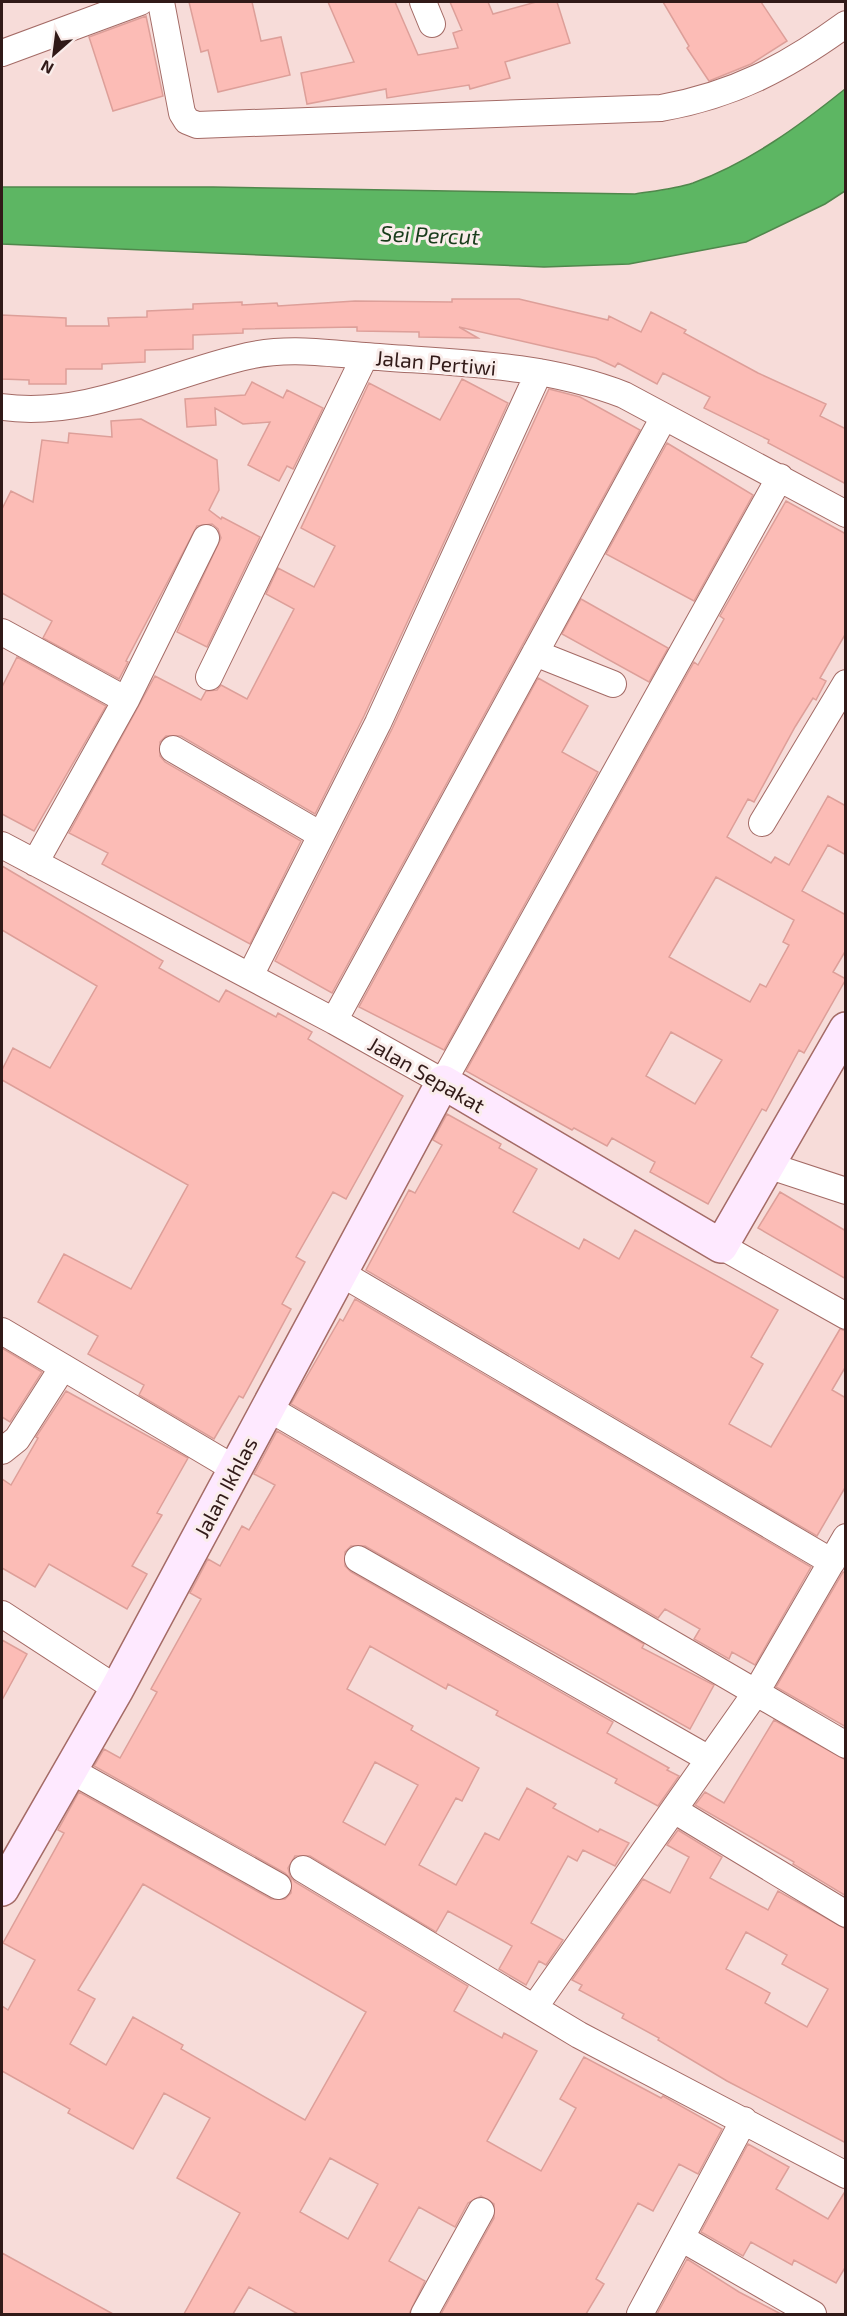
<svg xmlns="http://www.w3.org/2000/svg" width="847" height="2316" viewBox="0 0 847 2316" font-family="'Exo 2',sans-serif">
<rect width="100%" height="100%" fill="#f7dcd9"/>
<!-- water -->
<path fill="#5db663" stroke="#50874c" stroke-width="1.5" d="M845,89v102l-20,13 -79,38 -117,22 -85,3 -542,-23v-57h211l422,7c19,-3 40,-5 58,-11 57,-21 106,-57 152,-94z"/>
<!-- building -->
<path fill="#fcbcb6" stroke="#dd9f99" stroke-width="1.5" fill-rule="evenodd" d="M189,2h63l9,39 20,-4 9,38 -72,17 -10,-42 -7,2z
M328,2h67l23,53 40,-7 -5,-15 9,-3 -12,-28h38l5,12 43,-12h21l13,41 -65,19 5,16 -40,11 -1,-4 -82,13 -1,-9 -79,15 -6,-31 53,-11z
M663,2h98l26,39 -36,23 -42,17 -22,-33 2,-2z
M146,16l17,80 -50,15 -24,-74z
M452,299h67l89,21 1,-4 32,16 10,-20 35,18 -2,3 74,40 68,31 -6,12 26,13v55l-78,-41 1,-3 -65,-32 6,-11 -47,-24 -6,11 -39,-21 -3,4 -19,-9 -137,-31 19,11 -59,-1v-5l-62,-1v-4l-114,2v4l-50,2v14l-48,1v12l-43,2v5h-36v15h-37v-4l-27,-1v-64l64,3v8h43l-1,-8 39,-1v-6l46,-2v-5l49,-2v3l35,-2 1,3 77,-5 97,1z
M462,379l46,24 -144,313 -49,98 -134,-78h-15l-6,6v14l5,6 136,79 -51,103 -148,-80 6,-11 -39,-20 86,-157 46,24 5,-9 11,-1 4,-5 26,14 47,-90 -28,-15 12,-26 36,19 21,-41 -34,-18 68,-145 71,37z
M252,382l31,16 4,-8 36,18 -30,61 -6,-3 -8,15 -31,-16 22,-43 -27,2 -28,-16 1,17 -29,2 -2,-28 60,-4z
M549,389l31,8 60,33 -308,563 -57,-32 117,-232z
M141,419l76,41 2,30 -10,20 12,9 1,-2 38,20 -53,110 -30,-15 44,-94 -3,-9 -6,-5 -15,2 -71,135 2,1 -9,17 -76,-41 9,-17 -50,-28v-84l9,-18 22,11 9,-62 26,3 1,-10 43,4 -1,-16z
M667,443l86,52 -59,106 -88,-47z
M786,501l60,33v99l-26,45 6,3 -10,19 -3,-2 -18,29 -41,75 -6,-3 -21,38 44,26 4,-6 14,8 39,-69 18,10v49l-18,-10 -26,46 44,24v35l-13,22 13,7 -42,74 -5,-3 -33,61 -4,-2 -54,95 -58,-32 5,-10 -43,-24 -5,8 -33,-18 -2,2 -106,-59 228,-409 4,3 26,-46 -4,-3zM716,877l78,43 -11,22 6,3 -23,42 -6,-3 -10,18 -81,-45zM671,1032l51,28 -27,44 -49,-28z
M581,599l87,49 -19,34 -87,-48z
M17,657l89,49 -72,125 -32,-17v-127z
M538,678l50,28 -26,46 36,20 -154,278 -85,-43z
M2,866l161,95 -4,7 60,34 7,-12 50,27 2,-4 34,19 -4,7 95,57 -57,103 -13,-7 -37,65 9,5 -23,42 9,5 -48,89 -4,-2 -25,43 -75,-44 5,-10 -56,-31 10,-18 -60,-34 26,-48 67,35 57,-104 -186,-105v-10l11,-22 37,20 47,-82 -95,-56z
M447,1114l54,30 -2,4 38,21 -24,43 66,37 5,-10 35,20 16,-29 143,80 -27,47 12,7 -34,60 42,23 69,-118 6,2v35l-14,24 14,8v88l-29,50 -451,-266 43,-80 6,3 27,-48 -9,-5z
M780,1192l66,39v48l-88,-51z
M355,1299l456,268 -56,98 -23,-13 -3,7 -35,-20 6,-10 -35,-20 -7,9 -367,-214 49,-85 3,2z
M2,1348l40,24 -32,50 -8,-5z
M66,1391l122,67 -31,55 5,2 -30,51 15,8 -20,35 -78,-45 -14,23 -33,-19v-89l9,6 27,-47 -2,-1z
M277,1431l367,213 -2,4 72,37 -24,44 -325,-183h-14l-6,6v14l6,6 262,150 -6,11 62,35 -2,2 12,6 -21,30 -43,-23 2,-4 -121,-64 2,-4 -50,-27 -2,5 -76,-43 -23,43 66,37 -2,4 68,38 -17,33 -6,-3 -37,67 37,20 29,-52 14,7 28,-52 29,16 -3,4 45,24 2,-3 29,14 -14,23 -32,-16 -6,11 -9,-5 -37,67 32,17 -17,25 -7,-4 -13,24 -27,-16 13,-23 -64,-35 -12,21 -126,-76h-15l-7,12 2,8 5,6 173,104 -14,25 48,27 2,-5 33,18 -50,90 54,30 35,-63 -16,-9 24,-42 77,41 2,-2 59,33 -24,45 -19,-10 -26,47 -15,-8 -42,76 8,5 -18,30h-145l53,-96v-14l-13,-8 -13,7 -13,24 -36,-20 -30,54 36,20 -16,33h-111l-49,-27 -16,27h-49l56,-101 -63,-35 33,-60 -46,-25 -31,56 -65,-36 2,-4 -68,-38v-65l6,4 27,-50 -32,-17 61,-110 -6,-3 21,-38 192,107h14l6,-6v-14l-6,-6 -191,-107 10,-17 16,9 37,-66 -6,-3 50,-90 -11,-6 18,-34 12,7 22,-40 7,4 26,-45 -21,-11zM375,1762l43,23 -33,60 -42,-23zM143,1884l223,128 -61,108 -124,-71 2,-4 -50,-28 -27,48 -36,-21 25,-45 -17,-9zM330,2158l48,26 -30,55 -48,-27z
M843,1572l3,1v154l-70,-40z
M2,1640l25,14 -25,46z
M774,1720l72,40v136l-53,-32 1,-2 -99,-57 10,-13 19,11z
M678,1830l44,27 -12,21 58,32 10,-19 68,38v214l-119,-62 -69,-41 1,-2 -37,-20 2,-4 -45,-24 3,-5 -10,-5 71,-101 27,14 19,-36 -22,-12zM746,1932l41,23 -5,9 46,25 -21,38 -42,-24 5,-10 -44,-24z
M748,2144l41,23 -13,22 52,30 18,-29v76l-10,17 -42,-23 -2,5 -41,-23 -8,14 -42,-24z
M2,2253l111,61h-111z
M687,2259l52,33 42,22h-124z"/>
<g fill="none" stroke-linecap="round" stroke-linejoin="round">
<defs>
<path id="street" d="M161,2l21,111 5,8 10,4 464,-17c73,-13 126,-41 185,-84
M423,2l9,22
M2,53l138,-51
M2,407c85,12 165,-33 246,-51 41,-9 76,-3 117,0 86,7 177,7 259,39l222,119
M2,632l124,68 80,-162
M535,653l78,31
M209,677l156,-321
M173,749l148,86
M762,823l84,-140
M2,845l332,176 109,61 337,-605
M35,863l91,-163
M250,976l128,-253 161,-351
M334,1021l330,-604
M767,1165l79,26
M721,1246l125,70
M339,1272l493,290
M2,1331l233,138
M268,1408l578,337
M2,1451l15,-12 46,-72
M358,1559l351,200
M2,1614l115,75
M70,1770l208,116
M674,1810l172,104
M303,1869l276,166 267,140
M534,2008l221,-314 91,-157
M681,2238l132,76
M424,2314l57,-103
M640,2314l104,-194"/>
<path id="secondary" d="M2,1889l115,-200 326,-607 278,164 125,-217"/>
</defs>
<!-- street casing -->
<use href="#street" stroke="#a46b66" stroke-width="28"/>
<!-- secondary casing -->
<use href="#secondary" stroke="#a46b66" stroke-width="36"/>
<!-- street -->
<use href="#street" stroke="#fff" stroke-width="26"/>
<!-- secondary -->
<use href="#secondary" stroke="#fee9ff" stroke-width="33"/>
</g>
<g text-anchor="middle" dominant-baseline="central" stroke-width="6" stroke-linejoin="round" paint-order="stroke">
<!-- street labels -->
<g font-size="21" fill="#311a18" stroke="#faedeb">
<text transform="translate(436 362) rotate(5)">Jalan Pertiwi</text>
<text transform="translate(427 1074) rotate(30)">Jalan Sepakat</text>
<text transform="translate(225 1487) rotate(-62)">Jalan Ikhlas</text>
</g>
<!-- water labels -->
<g font-size="22" font-style="italic" fill="#193c1b" stroke="#faedeb">
<text transform="translate(430 234) rotate(2)">Sei Percut</text>
</g>
</g>
<!-- border -->
<rect width="847" height="2316" fill="none" stroke="#311a18" stroke-width="6"/>
<!-- north arrow -->
<g transform="translate(54 54) rotate(208)" stroke="#faedeb" stroke-width="4.5" paint-order="stroke">
<path d="M0-4.5L10 22L0 15L-10 22Z" fill="#311a18"/>
<text y="-9" font-size="16" font-weight="bold" text-anchor="middle" fill="#311a18">N</text>
</g>
</svg>
